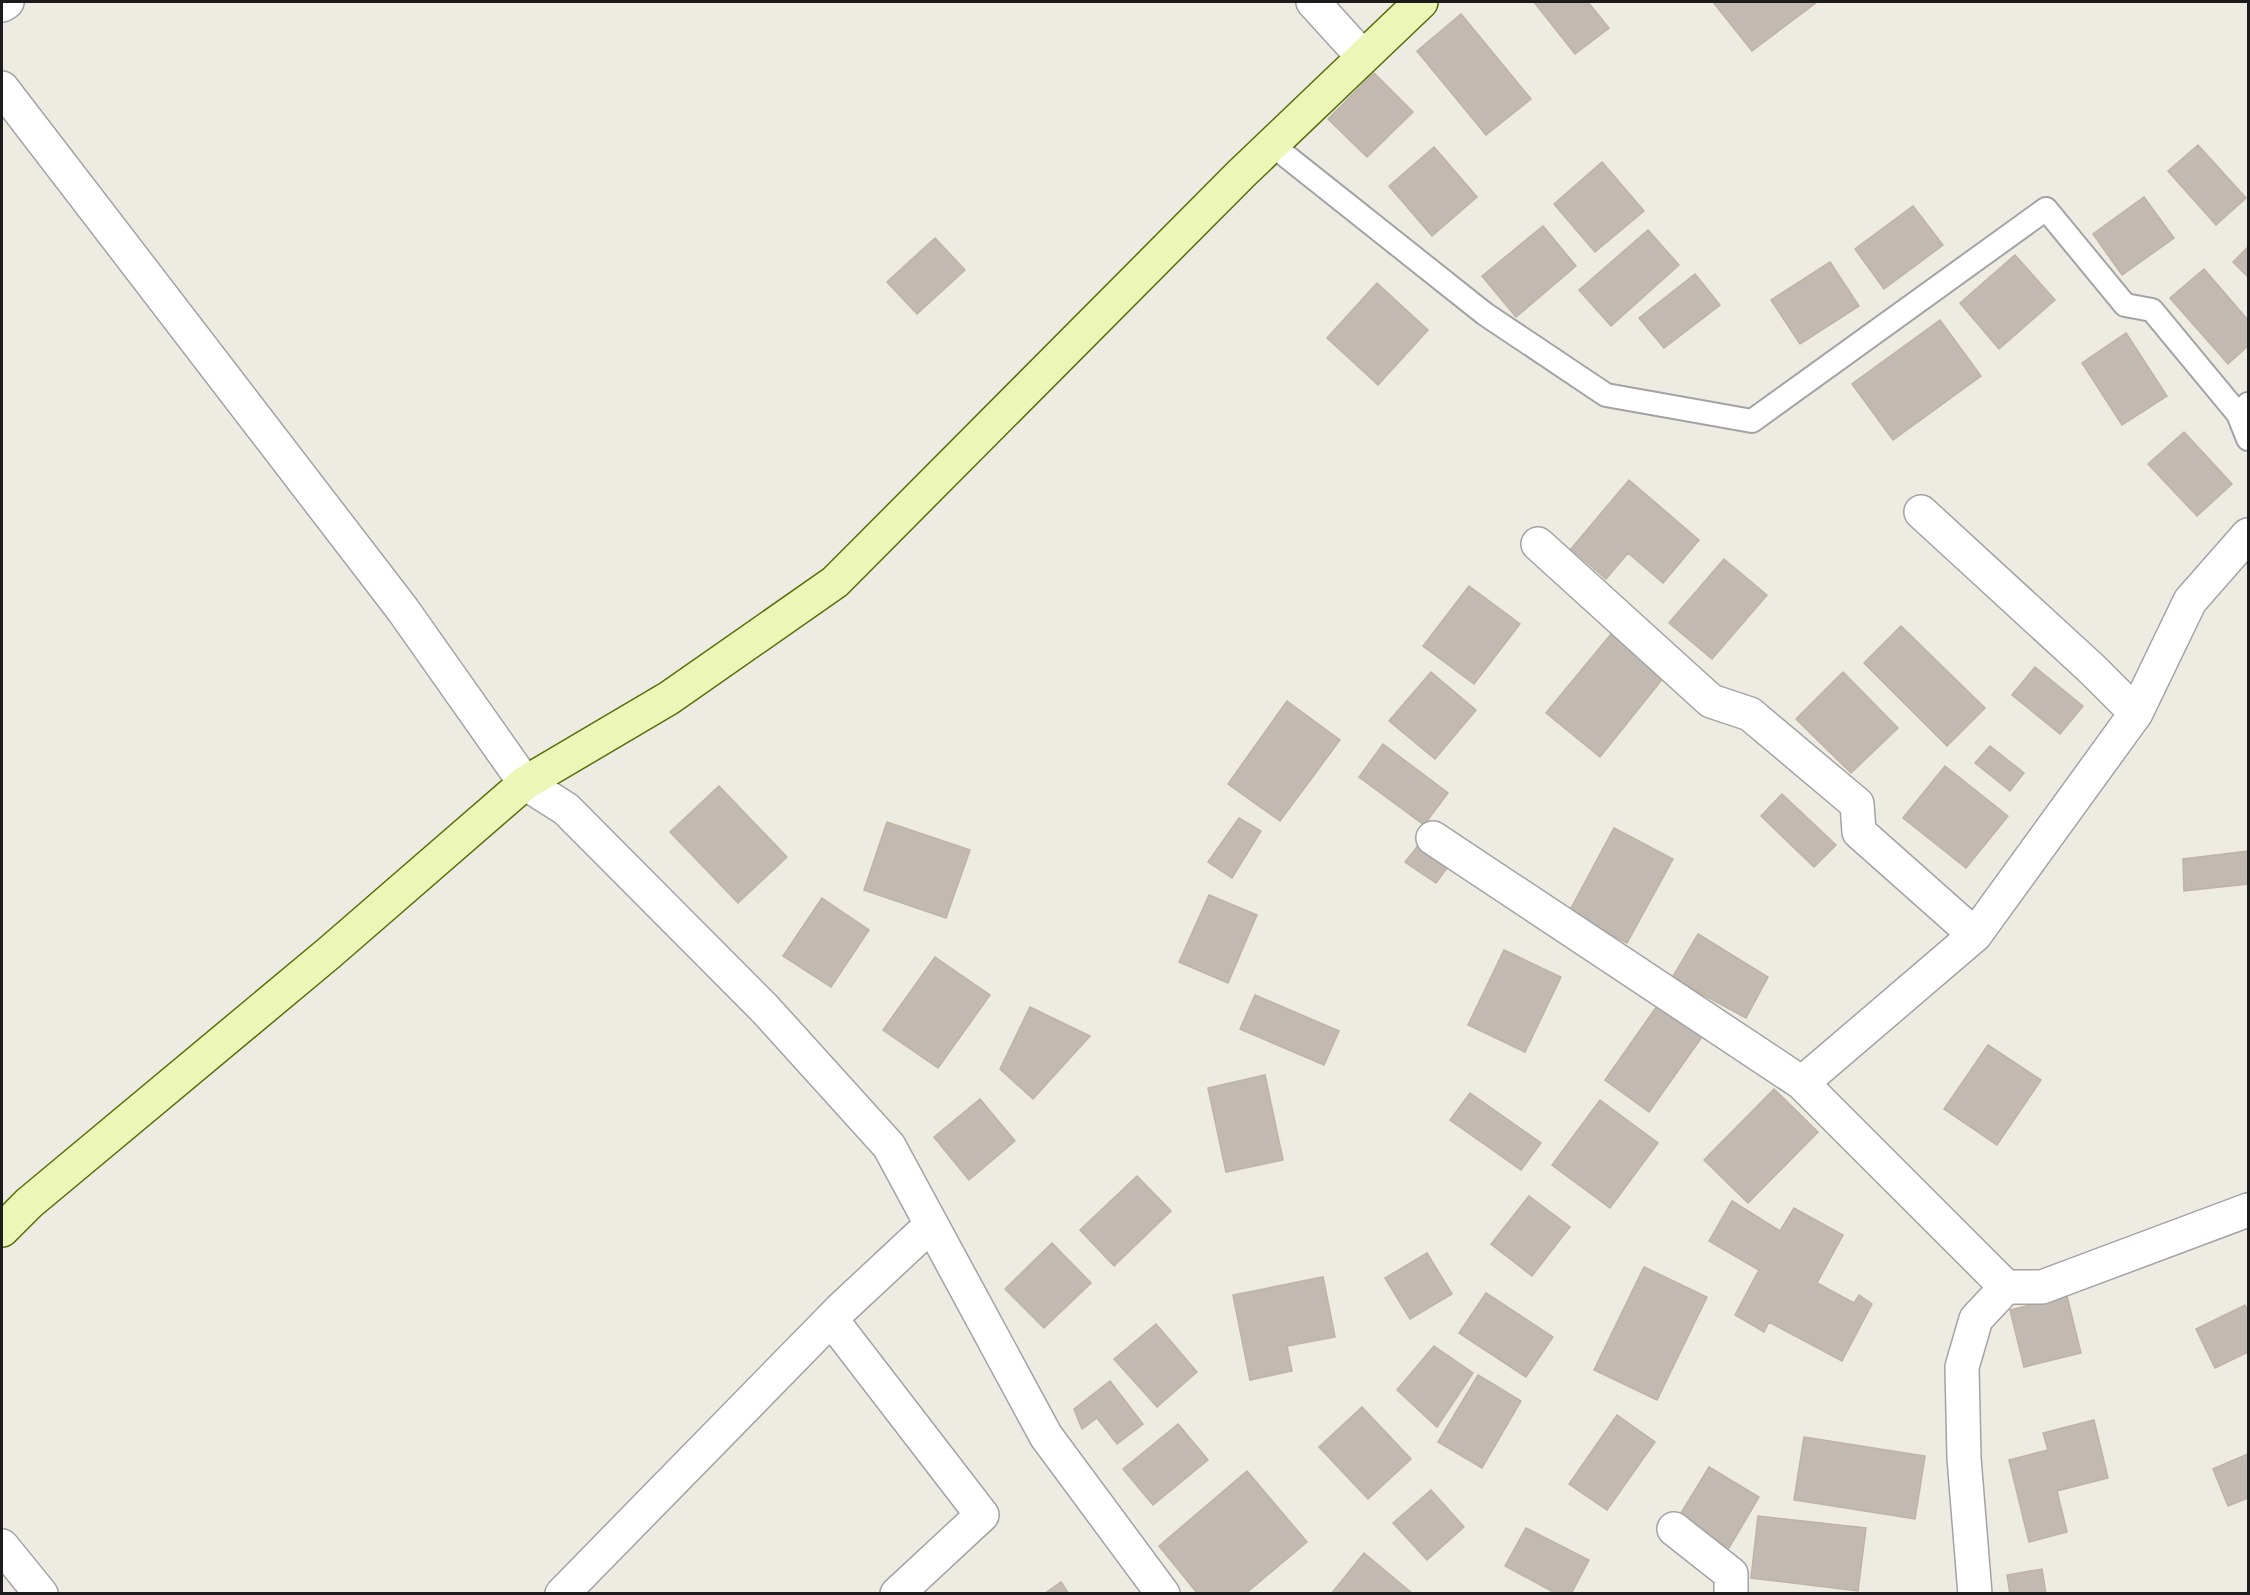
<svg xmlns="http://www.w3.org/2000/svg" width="2250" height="1595" viewBox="0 0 2250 1595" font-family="'Public Sans',sans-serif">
<rect width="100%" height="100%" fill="#edebe2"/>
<!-- building -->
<path fill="#c2bab2" stroke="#beb3a5" stroke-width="1.5" d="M1534,2h54l21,26 -34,26z
M1713,2h104l-65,49z
M1461,14l70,85 -45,36 -69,-84z
M1374,73l39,39 -46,45 -39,-38z
M2198,145l48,53 -30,27 -48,-54z
M1434,147l43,50 -45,39 -43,-50z
M1602,162l42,49 -49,41 -41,-48z
M2144,197l30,41 -52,37 -29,-41z
M1913,206l30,39 -59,44 -29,-40z
M1543,226l33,40 -60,51 -34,-41z
M1648,230l31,35 -68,61 -32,-36z
M935,238l30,32 -48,44 -30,-32z
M2248,247v30l-15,-15z
M2015,255l40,45 -56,49 -39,-46z
M1830,262l29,44 -59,38 -29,-44z
M2204,269l44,51v26l-20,18 -58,-66z
M1695,274l25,31 -56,43 -25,-30z
M1377,283l51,47 -50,55 -51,-47z
M1940,320l41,56 -88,64 -41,-56z
M2126,333l41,63 -45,29 -40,-62z
M2184,432l48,52 -35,32 -49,-52z
M1629,480l70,60 -36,43 -35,-30 -22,26 -35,-30z
M1724,559l43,36 -55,64 -43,-36z
M1469,586l51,38 -46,60 -51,-38z
M1901,626l84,82 -38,38 -83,-83z
M1611,634l53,43 -64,80 -54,-44z
M2035,667l48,39 -23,28 -48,-39z
M1431,672l45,38 -41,49 -46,-38z
M1843,672l55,56 -47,45 -55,-54z
M1287,701l53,39 -60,81 -52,-37z
M1383,744l65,49 -24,32 -65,-48z
M1990,746l34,27 -14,18 -35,-28z
M1945,766l63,50 -42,52 -63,-50z
M719,786l68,71 -49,46 -68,-71z
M1782,794l54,51 -22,22 -53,-51z
M1239,818l22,13 -29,47 -24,-16z
M887,822l83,28 -24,68 -82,-28z
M1614,828l59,31 -46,84 -58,-31z
M1420,843l30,21 -14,19 -31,-21z
M2248,851v33l-64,7 -1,-32z
M1209,895l48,20 -29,68 -49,-21z
M822,898l47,32 -38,57 -48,-31z
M1698,934l70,43 -22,41 -74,-40z
M1504,950l57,27 -36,75 -57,-27z
M935,957l55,38 -52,73 -55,-38z
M1255,995l84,36 -15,34 -84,-36z
M1657,1006l45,31 -53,75 -44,-32z
M1030,1007l60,29 -57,63 -33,-30z
M1988,1045l53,35 -44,65 -53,-36z
M1265,1075l18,85 -57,12 -18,-84z
M1774,1089l44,43 -70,71 -44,-43z
M1470,1093l71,50 -20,27 -71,-50z
M980,1099l35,42 -46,39 -35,-43z
M1600,1100l58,43 -48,65 -58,-43z
M1137,1176l34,35 -57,55 -34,-36z
M1529,1196l41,31 -38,49 -41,-32z
M1732,1201l48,30 14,-23 49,27 -26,48 37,20 5,-8 13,9 -30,57 -73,-39 -5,10 -29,-17 24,-45 -50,-29z
M1052,1243l39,40 -47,45 -39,-39z
M1427,1253l25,41 -42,25 -25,-41z
M1644,1267l63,30 -50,103 -63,-30z
M1323,1277l12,60 -48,9 5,25 -42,9 -17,-85z
M1486,1293l67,44 -27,40 -67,-44z
M2067,1296l14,57 -57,14 -14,-57z
M2245,1305l3,7v40l-33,16 -19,-39z
M1156,1324l41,48 -40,35 -43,-48z
M1434,1346l39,27 -36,54 -40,-37z
M1478,1375l43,26 -39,67 -44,-26z
M1110,1381l33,43 -26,20 -20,-26 -15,11 -8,-20z
M1362,1407l49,52 -43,40 -49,-52z
M1617,1415l38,27 -48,68 -38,-26z
M2094,1420l14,58 -51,13 10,41 -38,10 -20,-82 39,-10 -5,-17z
M1178,1424l30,36 -55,45 -30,-36z
M1804,1437l121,19 -10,63 -121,-19z
M2248,1454v44l-20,8 -15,-37z
M1709,1467l50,30 -30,51 -51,-30z
M1247,1471l60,71 -62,52h-47l-39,-48z
M1431,1490l33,37 -37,33 -34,-37z
M1758,1516l108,12 -8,63 -107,-13z
M1526,1528l63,32 -18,34h-14l-52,-28z
M1364,1553l49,41h-82z
M2042,1569l4,25h-36l-3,-19z
M1061,1582l8,12h-25z"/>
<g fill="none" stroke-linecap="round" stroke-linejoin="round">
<defs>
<path id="lane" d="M1271,144l214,170 121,81 146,26 294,-212 79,96 27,5 86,104
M2248,404l-10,10 10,25"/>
<path id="street" d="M1313,2l50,55
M2,5l5,-3
M2,88l401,522 122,173 41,26 199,200 124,137 157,290 117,158
M1921,512l172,158 43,43
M1538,544l173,157 39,13 107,90 2,28 116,103
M1433,838l369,245
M2006,1287h36l206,-77
M831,1319l151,196 -85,79
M1674,1529l57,45v20
M2,1546l39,48
M562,1594l279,-285 90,-84
M1975,1594l-11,-136 -2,-91 14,-48 30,-32 -204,-204 173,-148 161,-222 54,-112 58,-66"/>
<path id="secondary" d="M2,1230l27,-27 300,-250 196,-170 144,-85 166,-116 406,-408 180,-172"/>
</defs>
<!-- lane casing -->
<use href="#lane" stroke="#a3a3a3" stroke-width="26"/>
<!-- street casing -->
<use href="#street" stroke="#a3a3a3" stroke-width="36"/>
<!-- secondary casing -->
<use href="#secondary" stroke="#576e09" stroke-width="36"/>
<!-- lane -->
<use href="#lane" stroke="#fff" stroke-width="22"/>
<!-- street -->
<use href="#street" stroke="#fff" stroke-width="33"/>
<!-- secondary -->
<use href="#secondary" stroke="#ecf7b7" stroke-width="33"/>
</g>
<!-- border -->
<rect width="2250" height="1595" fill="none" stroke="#1c1c1c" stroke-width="6"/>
</svg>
